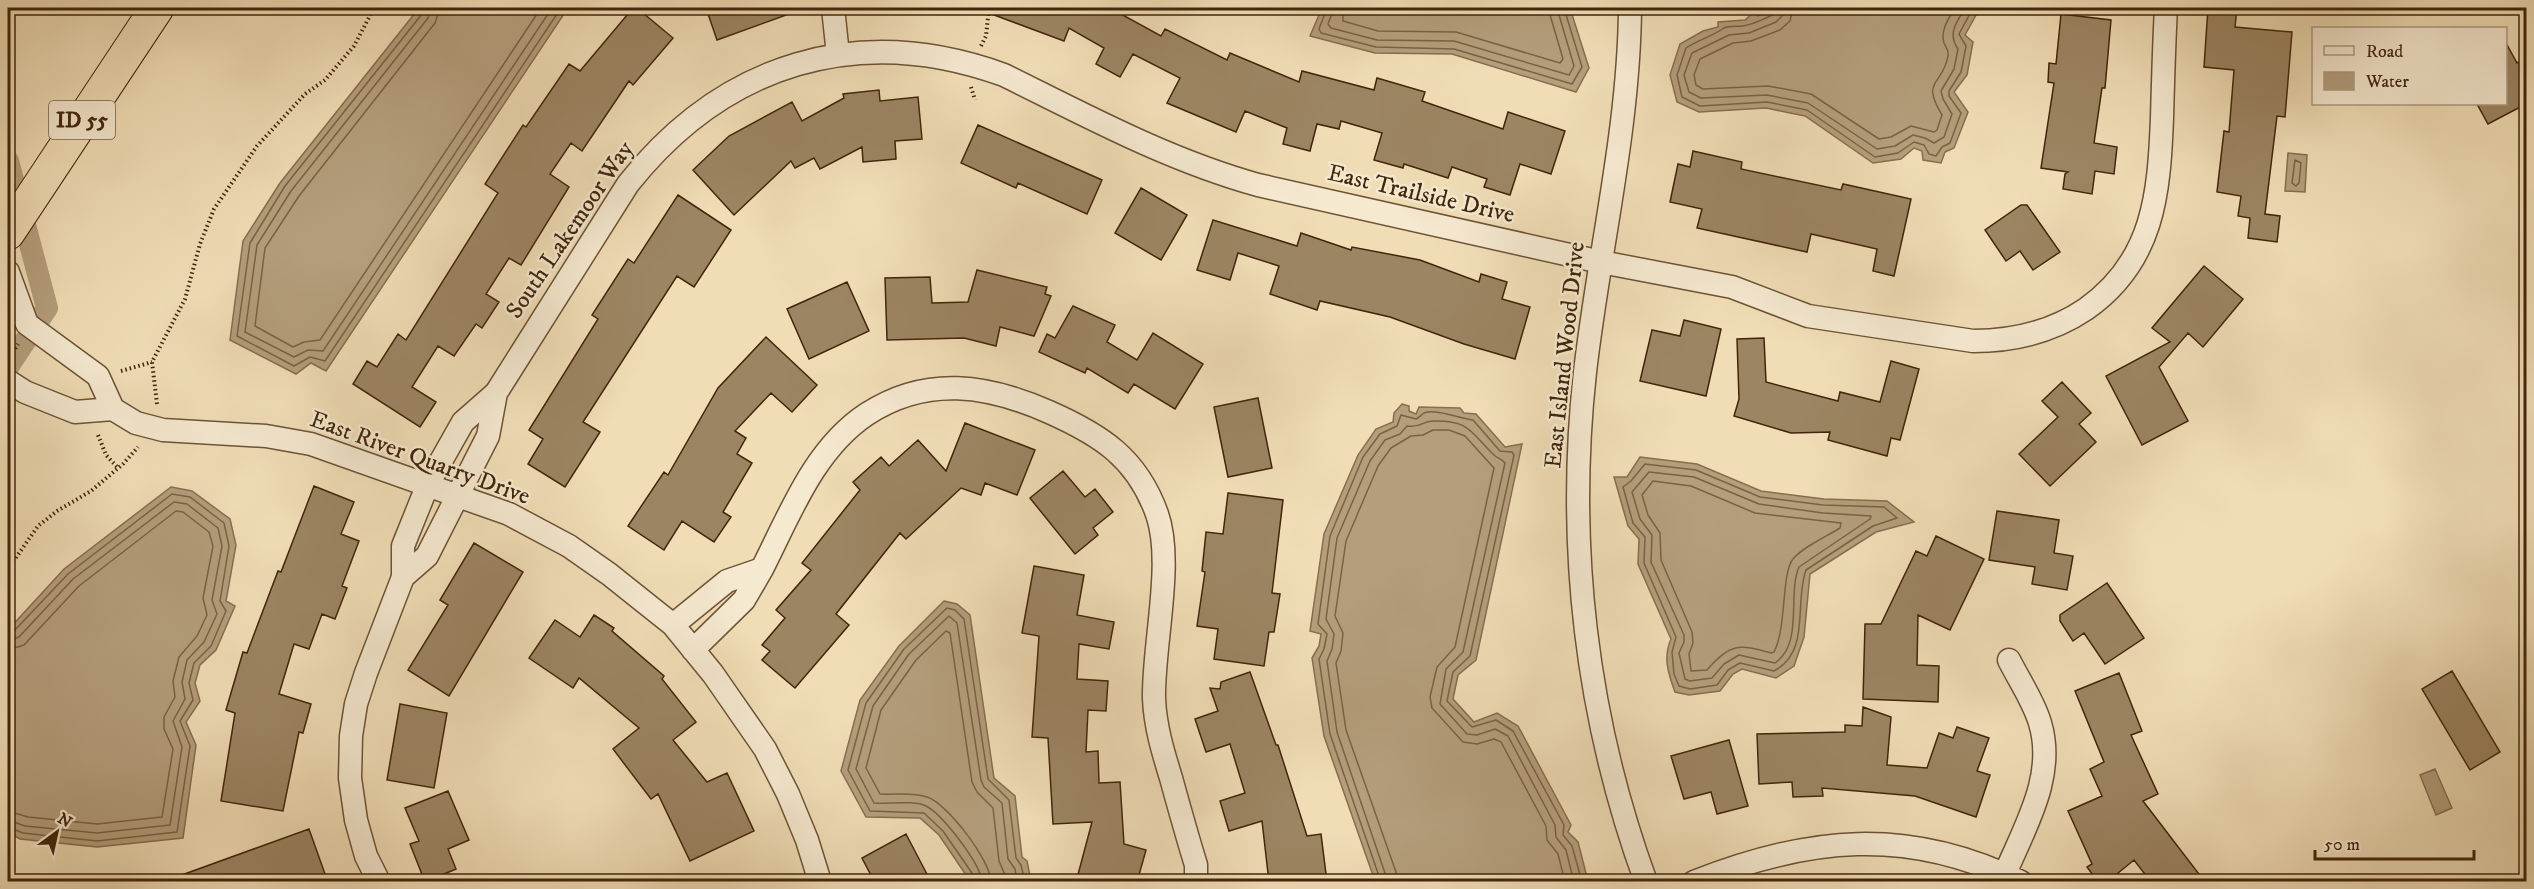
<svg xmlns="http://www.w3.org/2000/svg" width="2534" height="889" viewBox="0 0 2534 889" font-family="'IM FELL DW Pica',serif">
<rect width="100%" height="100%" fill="#f0ddb6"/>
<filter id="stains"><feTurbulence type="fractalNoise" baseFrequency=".00333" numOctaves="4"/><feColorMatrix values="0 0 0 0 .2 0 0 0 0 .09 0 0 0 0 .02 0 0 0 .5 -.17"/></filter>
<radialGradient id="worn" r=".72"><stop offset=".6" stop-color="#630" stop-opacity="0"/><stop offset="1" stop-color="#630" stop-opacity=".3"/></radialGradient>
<!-- water -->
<path fill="#b49e7c" stroke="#866e4e" stroke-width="1.5" d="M419,8h149l-242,363 -15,-8 -15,11 -66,-34 13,-99 37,-58z
M1322,8h248l19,60 -13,24 -124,-38 -77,-1 -65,-17z
M1776,8h204l-15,27 8,7 -6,33 -13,17 14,20 -14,36 -9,4 -4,11 -18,-3 -1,-9 -8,-3 -13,11 -28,4 -68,-47 -39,-8 -67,4 -22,-10 -7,-27 10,-31 23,-13 15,-4v-5l27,-2 9,-8 4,4z
M2288,153l19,2 -2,37 -20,-1z
M1402,404l7,2v5l7,3 3,-7 41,1 4,5 12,1 29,33 17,-3 -46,216 -18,15 -5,24 21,23 23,-9 21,13 53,99 -3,7 10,10 10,39h-213l-51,-145 -12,-78 7,-12 2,-12 -11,-3 14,-97 34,-79 18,-26 17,-7 1,-9z
M1640,457l57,7 64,27 63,8 63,2 27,21 -38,10 -66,42 -6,63 -10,29 -18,12 -34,-9 -9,5 -13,17 -31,4 -14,-3c-7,-19 -12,-35 -4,-53l-33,-75 1,-25 -11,-13 -14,-49h13z
M171,487l21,4 38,28 6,26 -10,56 9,5 -19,44 -16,15 -5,18 5,18 -14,21 10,23 -13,93 -86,9 -77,-8 -12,-7v-202l56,-61z
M944,601l13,3 13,11 24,163 21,18 7,61 5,4 4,20h-61l-31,-46 -19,-17 -54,-1 -25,-46 19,-71 39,-54z
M2435,769l17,39 -16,7 -16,-40z"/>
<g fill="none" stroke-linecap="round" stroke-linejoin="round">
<!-- shore -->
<path stroke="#7a6243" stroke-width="1.5" d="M423,8l-1,6 -137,172 -35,57 -13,93 57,30 16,-9 15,4 236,-353
M431,8l-3,10 -137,173 -34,54 -12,87 49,25 14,-7 15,1 229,-343
M440,8l-5,15 -136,173 -34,52 -10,78 38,21 11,-5 16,-2 221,-332
M1327,8l-8,21 2,4 55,14 78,2 118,35 10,-17 -18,-59
M1334,8l-6,16 3,4 46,12 77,1 115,34 5,-9 -17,-58
M1343,8v13l35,10 78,1 104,31 3,-4 -15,-51
M1777,8l-3,6c-7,4 -23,11 -31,12 -5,1 -14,-1 -19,2 -11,8 -26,12 -38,20l-9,27 5,22 18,9 67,-4 40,8 68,47 23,-4 16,-11 10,3 5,9 7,2 6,-9 8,-4 11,-30 -12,-17v-5l12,-19 5,-26 -7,-12 14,-26
M1784,8l-2,8 -6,6 -27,11 -20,2 -37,18 -8,22 5,17 12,6 66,-3 41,8 69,46 18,-3 18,-11 12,3 9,5 10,-6 8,-23 -9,-15 -2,-8 13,-22 4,-20c-11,-16 -1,-27 7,-41
M1793,8l-3,13 -10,9 -29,11 -18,2 -33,16 -6,16 2,10 7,4 65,-3 43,8 68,45 12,-2 20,-11 23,6 3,-2 5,-15c-22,-36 1,-29 6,-59 1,-7 -2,-8 -4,-13 -4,-13 5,-25 11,-35
M2295,160l6,3 -2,20 -3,3 -4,-3z
M1645,464l51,6 64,27 63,8 61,2 13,11 -24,8 -67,44c-12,33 5,82 -32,101l-34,-8 -12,7 -11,15 -27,4 -11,-3 -5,-12 -2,-22 4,-15 -32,-74 1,-26 -12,-14 -10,-36 8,-6z
M1649,472l45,5 65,27 64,9 48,3 -1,3 -71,48c-12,28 5,76 -24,96l-36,-8 -15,9 -12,14 -22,3 -5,-2 -6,-26 5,-11v-7l-33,-73 1,-27 -12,-16 -8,-27z
M1653,481l38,5 64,27 86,10 -1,5c-14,9 -36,18 -47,31 -12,15 -6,68 -19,93l-3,1c-32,-9 -41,-10 -64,17l-16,1 -2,-17 4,-11 -1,-11 -31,-72 -1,-27 -12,-18 -6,-20z
M8,633l6,-2 54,-57 104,-80 18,3 34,26 5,23 -9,55 6,10 -15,35 -17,17 -5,20 4,17 -13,21 10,25 -13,86 -80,9 -74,-8 -15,-6
M8,641l11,-4 54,-58 101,-77 13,2 31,24 4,18 -10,54 5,14 -13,28 -17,18 -5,22 3,17 -12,22 9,26 -12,78 -73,8 -72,-7 -17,-6
M8,650l16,-5 55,-59 97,-75 7,1 26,20 4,14 -10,52 4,17 -10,21 -18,21 -6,24 2,16 -11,20v12l9,20 -11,68 -65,7 -69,-7 -20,-6
M975,882l-1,-6 -31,-45 -19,-18 -54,-2 -22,-41 18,-67 38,-54 43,-41 8,2 9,9 24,160 21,21 7,58 5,7 4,17
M982,882c-1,-18 -40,-68 -56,-76 -11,-6 -38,-2 -52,-3l-18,-34 17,-63 36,-52 40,-38 8,7 24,157 3,7 18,16 6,56 7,10 2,13
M991,882c0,-21 -44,-79 -64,-85 -14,-5 -32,-2 -47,-3l-14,-26 15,-58 35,-50 30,-29 4,2 22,149 5,10 16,16 6,53 9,21
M1381,882l-51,-148 -11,-75 5,-10 3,-15 -9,-10 12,-88 33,-79 17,-23 17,-8 4,-11 15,4c3,-1 5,-4 8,-6 11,-5 38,6 49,7l27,31 12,1 2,3 -44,201 -17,16 -6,29 25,26 24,-7 17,11 51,94 -1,10 9,11 10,36
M1388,882l-51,-150 -10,-71 5,-12 2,-15 -8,-15 11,-81 33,-77 15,-21 15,-6 7,-8c15,2 15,-5 26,-5 37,-1 37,11 61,34 3,3 8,4 11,8l-42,189 -17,17 -6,35 27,30 10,1 18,-6 13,7 47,89 1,12 10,13 8,32
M1397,882l-1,-10 -50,-142 -10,-67 5,-12 2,-18 -8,-17 11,-75 32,-75 13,-18 20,-12 12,-1 10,-5h16l16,6 29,32 -39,179 -18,20 -7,30 2,11 31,34 14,2 17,-5 7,3 45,84 1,14 11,14 7,28"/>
<!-- canal -->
<path stroke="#b49e7c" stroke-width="22" d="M8,161l39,147 -39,59"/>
</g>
<!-- building -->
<path fill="#9c8563" stroke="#41250a" stroke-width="1.5" d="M633,8h4l36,30 -40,47 -4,-4 -47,70 -11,-8 -21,31 19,13 -48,78 -12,-7 -23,36 13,8 -17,26 -6,-4 -22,32 -16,-10 -26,41 24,15 -16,25 -67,-43 14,-23 10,6 21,-33 8,6 92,-147 -13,-9 38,-59 3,2 43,-63 11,7z
M706,8h94v2l-83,30z
M978,8h132l51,28 4,-7 62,31 3,-7 69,29 3,-11 72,19 3,-12 48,14 -3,9 81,28 5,-17 57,19 -14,43 -31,-10 -10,31 -26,-8 3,-8 -35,-12 -4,11 -44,-14 -1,4 -29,-8 8,-27 -41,-12 -2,8 -22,-5 -7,27 -27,-7 4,-16 -42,-17 -9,21 -69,-29 13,-25 -47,-24 -13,23 -24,-13 8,-16 -35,-20 -5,13 -86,-32z
M2208,8h29l-2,19 57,5 -7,85 -8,-1 -12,98 15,2 -3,26 -29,-4 2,-20 -12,-2 3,-20 -24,-4 7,-61 5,1 5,-62 -30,-3z
M2061,14l50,6 -6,68h-3l-8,55 23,4 -3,27 -19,-3 -3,23 -29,-5 2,-15 3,-2 -27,-4 13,-85 -6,-1 1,-19 7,1z
M2505,41l12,22 9,-5v46l-38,20 -11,-20h28z
M879,90l1,11 38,-4 4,42 -27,2 1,18 -33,3 -1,-15 -42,22 -6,-11 -19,10 -4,-7 -57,54 -41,-45 36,-34 63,-34 10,19 42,-23 -1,-4z
M978,125l124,55 -15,34 -69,-31 -2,5 -55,-25z
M1693,151l49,11 -1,7 100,21 2,-6 68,15 -17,77 -21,-5 4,-22 -66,-15 -4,18 -110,-24 5,-19 -32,-7 8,-38 12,3z
M1141,188l46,27 -26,45 -46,-27z
M678,195l53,35 -37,57 -17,-11 -94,146 17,10 -35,55 -37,-23 15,-25 -14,-9 69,-111 -6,-4 36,-56 6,4z
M2021,205h6l33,47 -27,18 -13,-19 -14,10 -21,-31z
M1213,220l84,26 4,-13 50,17 1,-3 68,13 59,22 2,-8 26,8 -5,17 28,8 -15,52 -51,-15 -74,-27 -70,-16 -3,9 -47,-16 9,-28 -41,-13 -8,27 -33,-10z
M2204,266l39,33 -40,48 -15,-14 -29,34 29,54 -46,24 -36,-69 64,-34 -18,-14z
M977,270l70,17 -2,7 6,2 -17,40 -34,-9 -4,19 -32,-8 -77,2 -2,-62 45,-1 2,26 36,-1z
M847,282l22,49 -60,28 -22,-50z
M1073,306l42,19 -8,17 30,18 16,-27 50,31 -28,45 -41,-25 -6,9 -41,-25 -2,5 -46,-21 8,-18 8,4z
M1684,320l37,9 -15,67 -66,-15 12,-51 28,6z
M766,337l51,48 -25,27 -21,-19 -36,38 11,7 -9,16 15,9 -29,49 8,5 -17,25 -32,-21 -18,29 -36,-24 36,-54 4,3 50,-87z
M1764,338l2,44 72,19 2,-9 40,10 11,-41 28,8 -19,71 -9,-2 -4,18 -59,-16 2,-8 -39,1 -57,-17 5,-17 -2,-60z
M2062,382l29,31 -12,11 17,18 -46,44 -31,-32 39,-37 -16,-16z
M1258,398l14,70 -44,9 -14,-70z
M965,423l70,27 -18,45 -32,-12 -4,12 -20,-7 -55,51 -6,-6 -64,81 13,11 -54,63 -33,-28 8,-9 -8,-6 23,-27 -9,-8 35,-40 -9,-7 58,-73 -7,-8 28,-25 8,9 29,-26 28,31z
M1063,471l22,26 10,-8 18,23 -20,16 5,7 -23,19 -45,-56z
M314,486l40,16 -13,32 18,7 -17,45 5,2 -12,31 -13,-5 -13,35 -15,-5 -15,50 32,10 -8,29 -4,-1 -16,79 -62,-10 14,-88 -9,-3 17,-58 4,1 31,-82 3,1z
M1228,493l55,7 -11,93 8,1 -6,38h-5l-5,34 -50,-7 4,-30 -21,-3 8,-54 -3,-1 4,-39 17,2z
M1997,511l62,9 -5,33 19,3 -6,34 -35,-6 3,-17 -46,-7z
M1936,536l48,23 -34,71 -32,-15 -1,50 22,1 -1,36 -75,-3 2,-75h16l35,-73 11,5z
M474,543l49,29 -74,124 -41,-26 40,-65 -8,-5z
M1034,566l50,9 -7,40 37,7 -5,27 -30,-5 -2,35 31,2 -2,30 -18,-1 -2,42 12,-1 1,32 21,-1 4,62 22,6 -9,32h-61l16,-60 -39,2 -5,-86 -16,-1 7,-101 -17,-3z
M2107,583l37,55 -39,26 -21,-31 -11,8 -13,-20v-6z
M594,615l20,13 -2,3 52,45 -2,3 34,43 -23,18 34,42 20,-9 27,58 -64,30 -32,-67 -7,5 -38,-50 26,-21 -60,-50 -6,10 -44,-30 26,-38 25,17z
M2452,671l48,81 -30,18 -48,-81z
M1250,672l26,73h2l29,91 14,-2 6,48h-58l-7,-61 -33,10 -9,-30 25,-8 -15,-49 -24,8 -11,-33 23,-8 -8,-23 10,1 1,-7z
M2119,673l23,58 -11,4 27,59 -15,7 62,81h-54l-17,-22 -27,22h-9l-11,-15 5,-3 -24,-53 34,-15 -12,-27 14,-7 -29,-71z
M400,704l47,9 -13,75 -47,-8z
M1863,707l28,10 -4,48 40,3 12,-35 14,5 4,-11 32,11 -12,33 13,4 -14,42 -61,-21 -93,-8 1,8 -30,1 -1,-15 -33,2 -2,-50 88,-2v-7l17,1z
M1729,740l19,66 -31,8 -6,-22 -27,7 -13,-43z
M448,791l21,49 -21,9 8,20 -31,13 -15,-38 9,-3 -14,-33z
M309,829l16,45 -23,8h-133l-1,-2z
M906,834l25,48h-41l-4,-7 -12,6 -12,-23z"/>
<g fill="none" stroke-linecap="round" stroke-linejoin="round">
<defs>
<path id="minor" d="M833,8l5,47
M1630,8c-1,123 -31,242 -45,364 -19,173 1,346 61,510
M8,272l19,52 71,52 15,33 -38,3 -50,-20 -17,-11
M496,393l132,-209c96,-121 230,-162 376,-109 83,41 164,85 254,110l343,77 131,25 76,29 165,25c41,0 79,-9 113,-32 68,-48 73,-115 76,-191 1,-37 2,-74 4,-110
M113,409l23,14 27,7 103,6 45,8 198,70 60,32 40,28 64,51 40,49 52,75 23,45 19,46 13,42
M762,569c28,-55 52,-120 105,-155 60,-39 121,-29 182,-2 52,23 88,46 108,102 17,48 -4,131 -3,184 1,28 9,54 17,80 8,29 16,58 25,87v17
M673,625l54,-44 35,-12 -18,31 -51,50
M2005,874c20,-48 51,-98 35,-151 -6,-21 -21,-43 -31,-63
M379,882l-13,-26 -10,-36 -6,-42 1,-42 5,-32 10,-31 37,-96v-31l25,-62 35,-62 33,-29 -8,43 -61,120 -24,21
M1694,882c114,-45 213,-56 327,0"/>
<path id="highway" d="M8,233l149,-225"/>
</defs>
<!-- minor casing -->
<use href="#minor" stroke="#6d5335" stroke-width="25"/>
<!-- highway casing -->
<use href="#highway" stroke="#41250a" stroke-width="35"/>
<!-- path -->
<path stroke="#41250a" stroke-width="4" stroke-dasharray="1.5 3" stroke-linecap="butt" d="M981,46l5,-10 3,-28
M971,87l4,13
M8,360l10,-16
M121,371l31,-9
M157,404l-5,-42 33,-63 15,-55 14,-35 43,-63 48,-52 20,-14 29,-34 20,-38
M98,435l8,20 12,13
M8,569l30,-43 19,-15 34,-20 32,-27 15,-17"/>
<!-- minor -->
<use href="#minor" stroke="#f5e9d0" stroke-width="22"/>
<!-- highway -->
<use href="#highway" stroke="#f0ddb6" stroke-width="33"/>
</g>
<g text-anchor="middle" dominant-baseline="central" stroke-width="5" stroke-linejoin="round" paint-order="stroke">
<!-- shield labels -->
<rect fill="#f5e9d0" stroke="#776045" stroke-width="1.5" x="49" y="101" width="66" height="38" rx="4.5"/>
<g font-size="22" font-weight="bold" fill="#41250a">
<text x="82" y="120">ID 55</text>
</g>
<!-- street labels -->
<g font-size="24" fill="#41250a" stroke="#f5e9d0">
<text transform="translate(1421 194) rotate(13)">East Trailside Drive</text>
<text transform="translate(570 230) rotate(-56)">South Lakemoor Way</text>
<text transform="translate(1565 355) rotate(-84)">East Island Wood Drive</text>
<text transform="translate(420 458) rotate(20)">East River Quarry Drive</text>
</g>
</g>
<!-- margin -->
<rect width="2534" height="889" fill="none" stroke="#f0ddb6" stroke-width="30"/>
<rect x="9" y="9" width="2516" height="871" fill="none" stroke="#41250a" stroke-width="3"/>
<rect x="15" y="15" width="2504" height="859" fill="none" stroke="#41250a" stroke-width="1.5"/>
<!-- legend -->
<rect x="2312" y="27" width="195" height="78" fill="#f5e9d0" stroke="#ad9b81" stroke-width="1.5"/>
<rect x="2324" y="46" width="30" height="9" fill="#f5e9d0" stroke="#ad9b81" stroke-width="1.5"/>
<text x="2366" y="57" font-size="18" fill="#41250a">Road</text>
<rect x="2324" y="72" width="30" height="18" fill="#b49e7c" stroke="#ad9b81" stroke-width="1.5"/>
<text x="2366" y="87" font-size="18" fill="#41250a">Water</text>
<!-- north arrow -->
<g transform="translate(57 832) rotate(33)" stroke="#f5e9d0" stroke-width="4.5" paint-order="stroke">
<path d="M0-4.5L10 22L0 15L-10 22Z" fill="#41250a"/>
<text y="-9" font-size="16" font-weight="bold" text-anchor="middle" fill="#41250a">N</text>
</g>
<!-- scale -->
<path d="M2315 850v9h159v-9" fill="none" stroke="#41250a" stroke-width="3"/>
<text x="2324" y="850" font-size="18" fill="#41250a" stroke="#f5e9d0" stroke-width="4.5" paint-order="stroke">50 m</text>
<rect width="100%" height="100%" filter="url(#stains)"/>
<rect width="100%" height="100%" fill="url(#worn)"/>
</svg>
